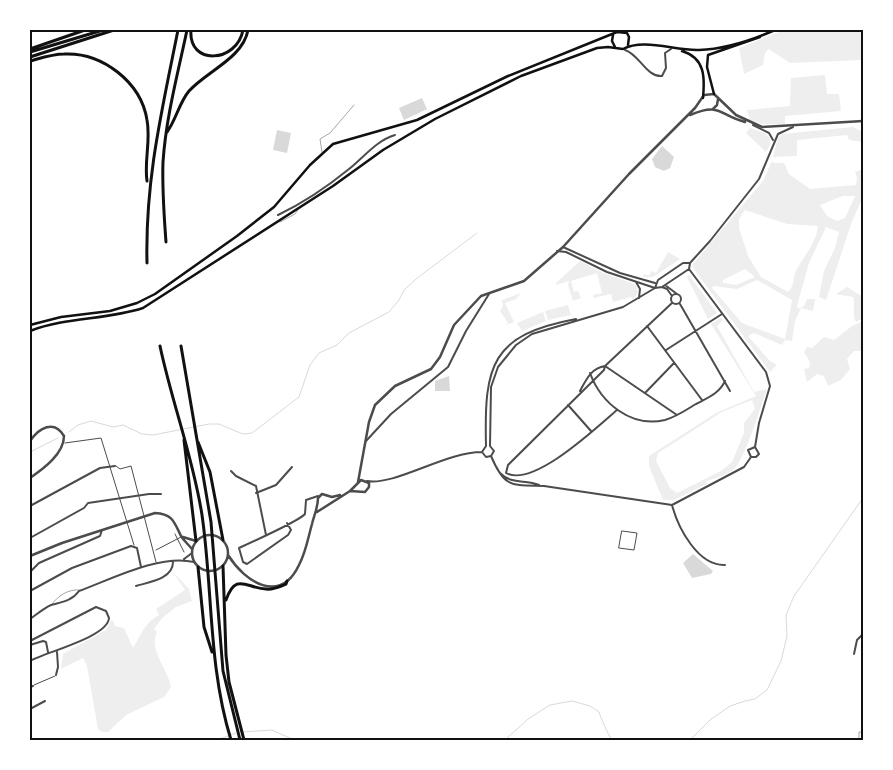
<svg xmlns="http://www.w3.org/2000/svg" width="893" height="770" viewBox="0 0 893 770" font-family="'IBM Plex Serif',serif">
<rect width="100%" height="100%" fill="#fff"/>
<!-- green -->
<path fill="#eee" fill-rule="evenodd" d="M784,30h79v30l-73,3 -21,-14 -4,4 -2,12 -19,9 -5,-26z
M825,75l2,19h12l2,17 -56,5v8h-23l-12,-4 -3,-10 43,-4 1,-28z
M853,127l10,5v10l-14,-2 -2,-5 -50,5v16l-24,1 5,-19 4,-4z
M750,128l14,5 6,5v7l-4,7 -20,-19z
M772,161l2,2h10l5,11 21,15 46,-4 1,-7 -2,-6 8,-3 -1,30 -11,25 -25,76 -7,-3 5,-26 11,-23 4,-16 -13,-5 -17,36 -12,43 1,3 6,-3 3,-7h8l-2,12 -12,-3 -6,13 -3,20 -7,-1 -3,5 -28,-12 -6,3 22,25 7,4 -7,7 -77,-104v-4l70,-83zM843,196h12l-10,22 -8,3 -10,-5 -7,-11zM745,210l42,14 31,2c-2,19 -15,30 -23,47 -2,7 -1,13 -7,19l-27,-15 -13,-21 -9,-28v-9zM745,269l10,8 -19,8 -13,-2v-3zM757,280l35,20 -7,39 -43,-16 -30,-35 1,-2 24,3z
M668,252l12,7 -27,18h-10l1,-3 5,2 2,-5 5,2z
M580,261l23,12 32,11c4,6 3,11 -2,15l-2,-2 -18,5 -2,-8 -17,4 -1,-3 9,-2 -5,-20 -26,8 3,11 4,-1 3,7 -8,3 -5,-16 1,-4 -13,4v-2z
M689,275l28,38 -9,6 -21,-42z
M847,287l16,10v21l-7,4c-5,-7 0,-16 -3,-25l-17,-3z
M521,293l-5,6 -11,4 9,19 -8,3 2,-2 -8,-12 3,-5 -1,-6z
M568,305l3,10 -23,5 -3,-9z
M543,312l3,9 -24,10 -5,-8z
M721,318l2,2 -6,6 37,66 13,-3 -1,3c-6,16 -21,68 -33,78 -9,6 -20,9 -27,11l1,3 -33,16h-11l-14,-34v-10l67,-43 40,-17 -45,-72zM752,400l3,9 -11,14v10l-12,29 -11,9 -44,22 -7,-5 -14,-27 2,-8 64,-41z
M863,321v27l-3,3h-6l-7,8 3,10 -9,11 -13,6 -4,-10 -7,-2 -10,8 -3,-13 5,-1 1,-6 -6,-10 3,-5 5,1 12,-11 10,3 18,-14z
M173,572l16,17 3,12 -16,6 -13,10 -9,12 3,3c-9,18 11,37 14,55l-7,10 -38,18 -18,17h-6l-4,-3 -11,-63 -4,-8 -22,11 2,-15 43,-24 6,-11 3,7 9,2 9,20c7,-12 13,-27 26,-33l-3,-6 29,-19z"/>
<!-- water -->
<path fill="#d9d9d9" d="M422,98l5,11 -23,11 -5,-12z
M277,130l14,3 -4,20 -14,-3z
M662,146l12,11 -4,11 -6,3 -9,-4 -3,-8z
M449,376l1,15h-15v-10z
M693,554l20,17 -2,3 -19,4 -9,-15z"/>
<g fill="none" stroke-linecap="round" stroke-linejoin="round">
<!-- stream -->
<path stroke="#d9d9d9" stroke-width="1" d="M69,432l9,-7 13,-4 22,6 10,-2 19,9 11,1 56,-11h10l24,10 9,-1 47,-36 11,-32 9,-12 18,-8 12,-12 40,-21 10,-12 5,-10 12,-11 61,-46
M30,452l28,-14
M242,732l30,-2 22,10
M217,740l19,-7
M505,740l23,-21 22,-14 22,-4 18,5 9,6c1,4 10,25 13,28
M690,740l20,-20 20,-14 15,-5 10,-2 12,-9 14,-29 6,-25 -1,-21 8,-19 69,-98"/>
<!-- service -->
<path stroke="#4c4c4c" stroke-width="0.5" d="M322,152l-2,-13 10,-6 24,-28
M280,222l15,-8 3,-4
M52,604c6,-8 16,-15 27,-14
M859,739v-7h4"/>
<!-- pedestrian -->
<path stroke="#4c4c4c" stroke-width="1" d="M65,443l36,-5 33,107
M116,466l4,3 11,-3 25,96
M622,531l15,2 -3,17 -15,-2z
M175,534l9,18
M156,550l25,-13
M34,685l21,-9"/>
<!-- minor -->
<path stroke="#4c4c4c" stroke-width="2" d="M625,50c15,5 21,27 37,26l4,-8 -1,-15 6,-4
M753,125l16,8 4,7
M278,215c25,-12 49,-28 71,-46 14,-11 28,-29 46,-34
M563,247l57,26 35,10
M557,251l9,1 41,20 48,16
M636,282l4,7 -1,9
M665,285l12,9
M662,287l5,2 5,7
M655,288l3,-8 25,-17h7
M671 299a5 5 0 1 1 10 0a5 5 0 1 1-10 0Z
M680,304l50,87
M647,326l55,74
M666,350l56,-36
M590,373c11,30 41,55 75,47 11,-3 21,-10 31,-16 11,-6 23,-10 29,-23
M580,391c6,-11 11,-23 25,-25l72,49
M645,393l29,-30
M568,405l23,26
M617,410c-21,18 -84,78 -111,63l2,-8 96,-95 1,-4 67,-63
M366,441l25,-27 57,-47 18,-36 23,-37
M482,452l4,-6c-2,-81 5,-111 90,-127
M751,457l-3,-7 7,-3
M231,471l5,5 20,10 10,49
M500,473c12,12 25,6 39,12
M367,481c28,5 78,-29 115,-29l4,5 5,-1
M544,486l128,19 72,-38 7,-10h5l3,-3 -4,-7 4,-24 11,-37 -4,-14 -77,-103
M545,486c-33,-1 -40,3 -54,-30l3,-5 -4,-5 1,-59 7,-20 18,-22 16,-11 91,-27 32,-19 7,-1 27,-18 1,-6 20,-22 49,-62 19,-45 15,-7
M256,493l20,-8 16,-18
M672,505c6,23 26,61 53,60
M30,506l70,-38 15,-2
M287,523l4,7 -3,5 -41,29 -4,-2 -4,-14c11,-5 61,-28 66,-34l1,-14 12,-4
M30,538l54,-30 4,-5 61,-9h12
M184,559l8,-6
M30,572l9,-9 61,-27 2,-6
M136,586c13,-4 37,-7 37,-24
M30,591l42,-23 59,-22 6,2 4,19
M30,619c6,-4 14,-11 21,-14 11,-3 21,-4 28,-14 33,-12 80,-37 115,-29
M30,641l66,-34 10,4 3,7c-1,19 -63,34 -79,43
M30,645l13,-4 3,1 2,10
M854,654l3,-14 6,-6
M56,675l2,-8 -1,-15
M30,687l3,-1
M30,709l15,-8"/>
<!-- tertiary -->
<path stroke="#4c4c4c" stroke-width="2.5" d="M713,109l4,-4 1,-6
M690,115c31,-13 28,0 55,7
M30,441c9,-13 24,-22 34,-5 0,18 -21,33 -34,42
M358,482l11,-60 6,-17 20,-19 36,-17 9,-12 14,-32 27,-29 43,-15 39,-34 66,-73 66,-66 9,-13 10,-1 22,21 26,12 101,-6
M317,512l33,-21 11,-11 8,3v4l-4,5 -15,-1
M192 553a18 18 0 1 1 36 0a18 18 0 1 1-36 0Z
M183,537l13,4
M228,555c17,27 52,50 71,10 7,-13 9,-27 13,-41 2,-9 6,-16 6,-26l4,-4 10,3 8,-2
M30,556l32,-13 93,-30c18,1 19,9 26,23 3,5 7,8 11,13"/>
<!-- secondary -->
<path stroke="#111" stroke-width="2.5" d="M613,35l-1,6 3,6
M682,51c23,7 23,26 21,47
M714,94l-7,-27 1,-12 52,-18
M30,325l31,-8 49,-6 27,-8 18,-9 82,-58 37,-29 36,-42 23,-21 84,-24 91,-44 109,-44 10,1 2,4 -1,8
M30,331c36,-14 76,-11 113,-23l190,-122 50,-36 52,-31 86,-43 76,-28 11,-1 15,2c21,-11 52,2 76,1 25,-1 53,-10 76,-20"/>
<!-- motorway -->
<path stroke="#111" stroke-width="3" d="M191,30c-3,36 46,33 52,0
M30,49l55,-19
M30,52l73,-22
M30,57l84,-27
M30,61c11,-3 23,-7 34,-7 38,-2 77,28 83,66 4,20 -3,41 0,61
M167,132c9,-12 12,-29 22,-41 18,-20 54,-33 59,-61
M166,242c-2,-27 -4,-53 -3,-80 3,-45 15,-89 24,-132
M147,263c-2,-83 15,-153 31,-233
M160,346c12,57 33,111 42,169 11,76 6,150 29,225
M181,346l30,176 12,149 17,69
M184,440l12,101
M198,442l12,30 13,68
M223,566l3,89 3,27
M198,567l6,60 8,25
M226,600c10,-28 20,-12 40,-11 7,1 13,-2 20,-5l1,-3
M229,682l15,58"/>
</g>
<!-- border -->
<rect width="893" height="770" fill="none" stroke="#ffffff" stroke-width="62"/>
<rect x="31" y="31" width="831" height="708" fill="none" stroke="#111" stroke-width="2"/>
</svg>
